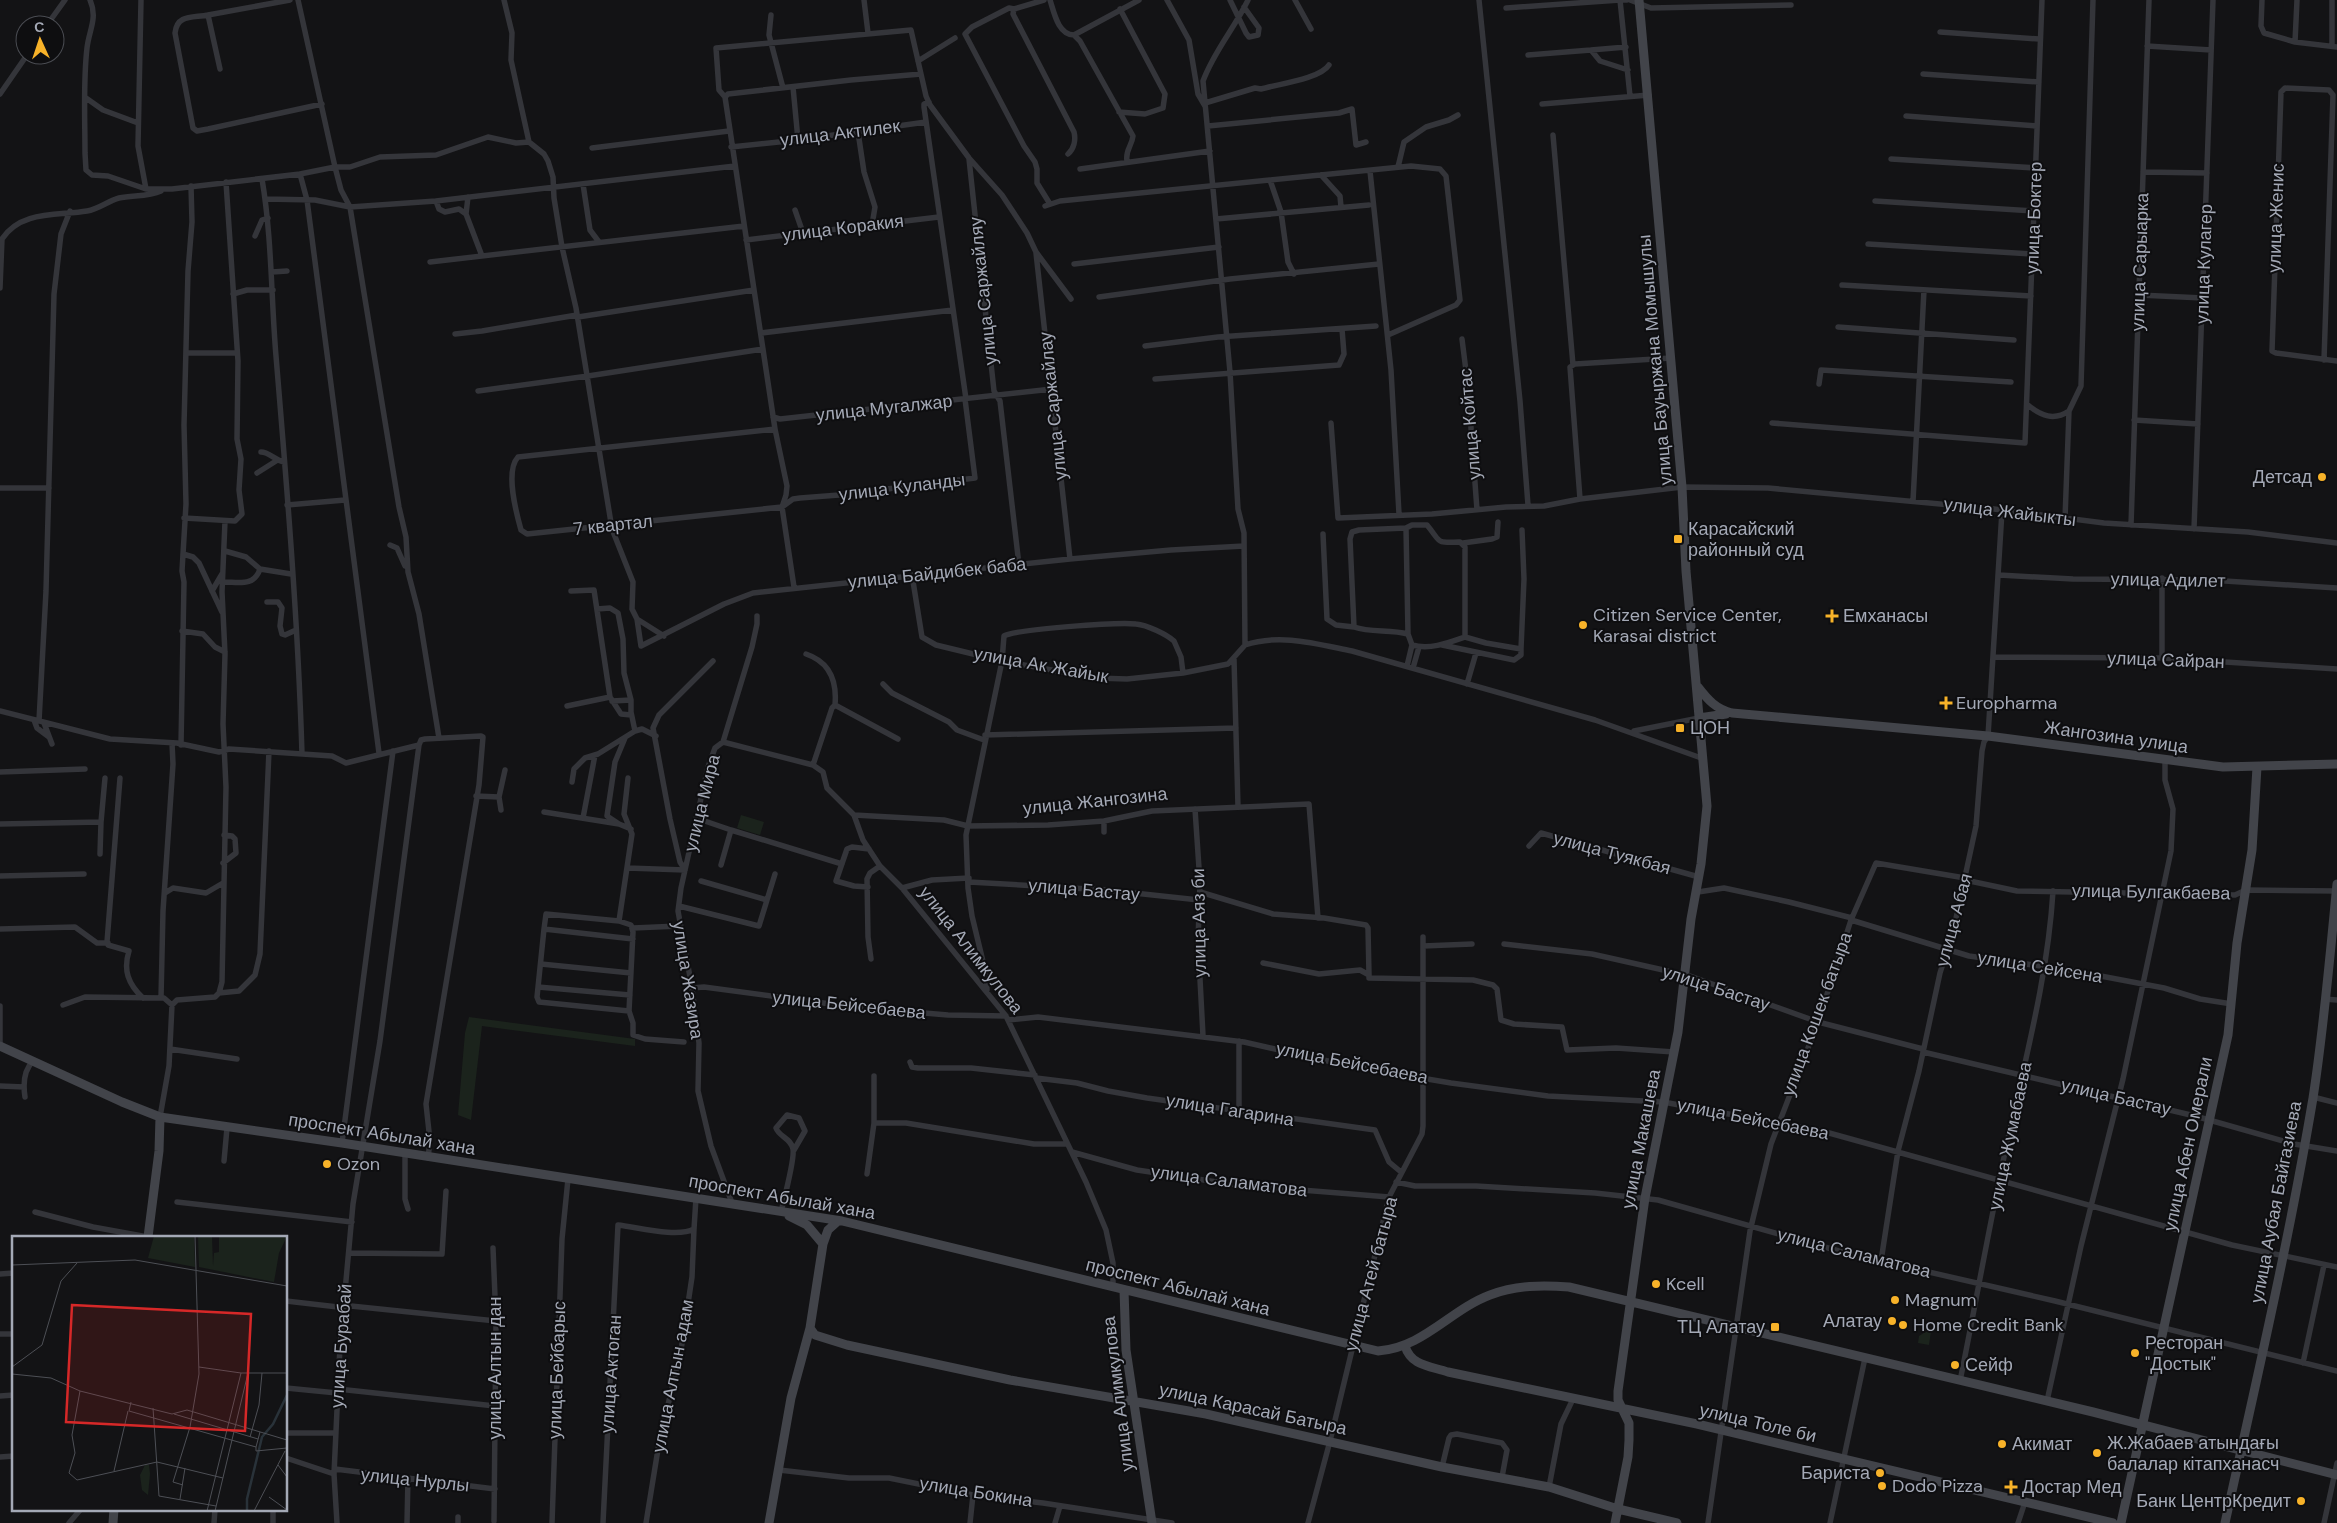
<svg xmlns="http://www.w3.org/2000/svg" width="2337" height="1523" viewBox="0 0 2337 1523" font-family="'DM Sans',sans-serif">
<rect width="100%" height="100%" fill="#131315"/>
<!-- green -->
<path fill="#1b231c" d="M741,815l23,7 -4,13 -23,-7z
M469,1017l166,22v7l-153,-20 -11,94 -13,-5 7,-82z
M1930,1329l1,2 -2,14 -11,-2 1,-7z"/>
<g fill="none" stroke-linecap="round" stroke-linejoin="round">
<!-- street -->
<path stroke="#34353a" stroke-width="5.5" d="M90,0c8,18 -1,30 -3,48 -4,34 -2,70 -2,105l1,17 6,5 16,1 38,13
M141,0l-3,146 8,43h26l128,-15 7,26 72,553
M298,0l37,167 6,23 9,17 49,300 7,30 2,35 11,42 20,124
M504,0l8,33 -1,27 18,82 15,12 4,7 5,16 1,21 8,49 14,61 36,221 21,53 -1,27 5,10 4,27 83,-42 29,-11 317,-34 101,-9 73,-4
M864,0l4,33
M1044,0l-30,9 -5,-1 -37,19 -7,7 59,112 11,16 2,7v14l13,21
M1050,0c4,12 8,35 24,35l65,-35
M1167,0l22,40 9,54 7,12
M1230,0l16,33 3,4 9,-2 1,-7 -15,-21
M1295,0l16,29
M1479,0l41,401 8,104
M1627,0h-7l10,96
M1630,0l21,8 140,-3
M2262,0l-1,26 3,7 31,9 42,5
M1506,8l114,-8
M1014,9l-1,5 61,118c2,8 0,17 -6,22
M208,15c-15,3 -31,-1 -33,18l18,95 4,3 11,-2 114,-25
M771,15l-2,20 14,53
M47,25l18,-25
M1940,32l99,7
M1074,35l6,6 53,95c-1,10 -8,14 -6,25
M2295,42l2,-42
M2147,46l64,4
M2332,46v-46
M1591,50l35,-3
M1528,55l63,-5 9,11 28,9
M918,61l37,-23
M220,69l-12,-54 82,-15
M1923,74l116,8
M793,87l5,53
M0,94l27,-39
M725,97l3,-3 123,-14 70,-6
M86,98l17,12 35,13
M929,102l-5,2v3l42,292
M1205,103l50,-15 6,1c17,-5 59,-10 68,-24
M1542,104l107,-9
M1119,112l26,2 18,-6 2,-14 -45,-85
M1906,116l131,10
M1208,126l131,-13 13,-4 4,36 10,-3
M858,132l6,40 11,35 -3,18
M1553,135l20,230
M731,147l67,-7 128,-18
M592,148l137,-17
M969,159l25,232 6,10 19,164
M1891,159l145,9
M1398,167l6,-25 22,-15 23,-7 9,-5
M1080,169l130,-18
M1370,171l21,199 8,144
M2143,172l64,1
M300,174l35,-7h15l30,-10 56,-2 52,-18 28,6 13,-1
M1321,175l19,21 1,11
M262,179c10,59 9,118 14,177 11,132 22,265 26,398
M1270,180l11,32 7,50 6,12
M583,184l7,46 9,12
M265,199l50,1 35,7 86,-6
M1875,201l159,10
M1045,206l15,-5 351,-35 29,3 6,7 14,124 -4,5 -68,30
M795,210l8,23
M466,214l2,-17
M1216,219l153,-14
M255,236l7,-16 6,-2
M746,240l193,-23
M1868,244l164,10
M1036,253l34,306
M482,256l-16,-42 -7,-5 -14,3 -6,-3 -3,-8 299,-35
M430,262l314,-36
M1074,264l145,-17
M272,272l15,-1
M1842,285l189,11
M0,288l2,-49c19,-29 56,-23 85,-28 12,-2 21,-10 32,-13 14,-3 29,-1 42,-7
M233,294l14,-4h26
M2139,295l64,3
M1099,297l131,-18 149,-15
M578,317l176,-27
M1838,327l176,13
M761,333l192,-23
M455,334l27,-3 95,-16
M1462,339l6,48 9,123
M1145,346l73,-9 158,-11
M187,353h50
M2324,360l9,-265 -4,-5 -44,-2 -4,4 -9,259 4,2 61,8
M588,376l175,-27
M1155,379l184,-14 5,-11 -2,-25
M1819,384l2,-14 190,12
M478,391l110,-15
M965,399l10,79 -136,17 -39,3 -7,1 -11,8 -255,27 -6,-4c-5,-18 -16,-59 -3,-73l257,-28 -50,-332 -6,-7 -3,-42 195,-18 15,66 4,9 39,53 33,37 25,38 9,19 35,47
M2028,405c13,11 26,16 41,6
M773,417l7,2 272,-30
M2134,420l64,4
M1331,423l7,95 94,-4 74,-7 38,-1 36,-7 -10,-132 5,-3 96,-6
M1772,423l253,20 17,-443
M775,429l12,57 -1,9 -4,12 12,80
M261,452c8,0 14,8 23,10
M257,473l19,-12
M0,488h49
M1580,499l102,-12 86,1 226,21 110,14 144,9 89,11
M1913,501l11,-211
M287,505l58,-5
M184,518l51,3 7,-7 -3,-24 2,-31 -4,-20 1,-78 -12,-179
M2065,519l4,-108 12,-25 12,-386
M1412,525h15c15,18 7,18 33,17l5,5v90c-17,6 -35,13 -53,8l-4,-11 -2,-106z
M2131,525l18,-525
M1406,528l-47,2 -7,2 -2,7 4,88c17,6 36,2 54,7
M2194,529l19,-529
M1323,534l4,85 9,6 18,2
M1463,543l29,-4 5,-2 1,-15
M390,545l7,3 8,18
M225,551l21,6 14,12 31,5
M183,554l10,3 6,6 23,49
M912,575l10,62 14,8 66,16 94,17 31,1 56,-6 45,-9 17,-19
M1999,575l74,4 136,1 128,8
M223,582c16,0 31,5 37,-13
M212,591l10,-17
M571,591l23,-1 16,107 11,17 10,1
M267,602h11l4,6 -2,18 2,8 3,1 11,-5
M597,609l13,-1 8,5 5,26 1,34 7,27v12l4,19
M637,619l27,17
M182,631l21,3 12,13 10,5
M1465,637l21,6 35,6 3,-70 -2,-49
M1245,645l-1,-112 -6,-24 -8,-137 -27,-291c11,-30 31,-52 45,-81
M1245,645c35,-12 72,-1 107,6l243,69 109,39
M1442,645l72,15 7,-5v-6
M806,654c24,8 31,28 29,51
M1994,657l168,1 175,11
M2162,658v-80
M1234,659l4,148
M1407,666l5,-21
M1413,668l6,-21
M883,684l9,9 57,29 8,8 27,10
M1467,684l9,-31
M612,701l19,-1
M567,706l43,-9
M0,711l110,28 67,4 42,9 10,-3 103,7 14,7 73,-18 2,-5 4,-1 56,-3 2,1 -4,48 -53,319 4,37 -2,17
M34,720l3,8 12,9
M39,721l7,-130 8,-297 7,-60 9,-23
M44,723l8,21
M1634,731l65,-13
M985,735l251,-7
M723,742l29,-95 5,-23v-8
M181,745l3,-163 -2,-11 4,-67 -2,-79 4,-154 4,-49 -1,-36
M813,765l19,-57 3,-3 63,34
M0,772l85,-3
M120,778l-13,164 1,3 21,6c-6,19 -1,33 14,47
M628,778l-4,36 8,20 -13,87 12,4 2,7 -4,79 4,12v12l12,4 39,3
M572,782l2,-13 11,-11 13,-4 37,-23 7,-2 14,7
M476,796l23,1 6,-27
M499,797l2,13
M1195,809l5,74 -2,58 5,95
M544,812l75,12 12,5
M854,815l90,5 24,6 80,-1 56,-4 48,-10 157,-7 9,114
M583,818l12,-63
M696,818l35,12 -10,35
M1104,821v11
M0,824l101,-2 4,-44
M619,824l-12,-8 8,-54 10,-24
M731,830l111,34
M1529,846l12,-13 158,44
M100,854l1,-32
M223,863l13,-10 -1,-14 -3,-3 -8,-1
M627,868l58,2
M685,870l-5,-8 -10,-43 -17,-91 6,-13 54,-54
M0,876l84,-2
M1965,880l52,11 218,4 11,-5 91,1
M701,881l66,19
M969,882l137,8 93,10
M868,887l-14,-1 -18,-5 11,-32 5,-2 17,2
M902,888l30,-8 37,-2
M1200,892l73,22 51,4 42,7 2,3 1,47
M1698,892l26,-4 65,14 63,16
M165,893l8,-5 33,5 17,-10
M679,906l80,20 16,-52
M1851,920l118,36 100,14 95,18 36,11 32,5
M633,928l46,-2
M0,929l75,-2 22,16h11
M544,929l2,-15 73,7
M1504,944l88,10 98,22 128,46 105,27
M1423,946l49,-2
M871,959l-3,-22 -1,-58 3,-6 10,-7
M1263,963l56,11 41,-4 9,5v3l104,2 20,5 4,4 4,31 13,4 48,3 5,23 49,-2 58,4
M541,964l90,9
M538,987l92,8
M692,988l12,-1 149,20 95,8 58,1
M987,990l-1,-16 -14,-58 -4,-28 -2,-53 36,-174 2,-25c12,-7 115,-14 132,-12 11,1 30,10 38,17l7,16 2,16
M219,993l20,-2 16,-16 5,-21 9,-203
M161,998l2,-87 10,-147 -1,-21
M2324,999l13,1
M63,1005l22,-8 79,1 8,7 -3,61 -9,51
M172,1005l5,-5 38,-3 4,-4 3,-11 4,-195 -3,-63 2,-70 -3,-62 3,-71
M0,1006v40
M629,1011l-90,-9 -2,-5 7,-68 89,10
M1008,1020l30,-3 206,25 106,24 101,17 97,13 115,6 159,29 410,114 105,22
M170,1049l67,10
M1923,1052l272,64 99,28 43,7
M910,1062l2,5 6,1h53l64,7
M1036,1078l41,5 31,8 39,7 228,32 14,32 12,10
M0,1086l24,1
M25,1097c-2,-13 -1,-27 8,-36
M2313,1097l24,6
M1239,1111v-70
M874,1123h32l128,21h33
M342,1143l51,-392
M1072,1152l65,18 100,15 152,12
M405,1154v45l3,10
M224,1161l3,-33
M867,1174l7,-51v-47
M1396,1182l19,4h61l119,7 63,7 188,53 209,48 282,70
M177,1202l175,20
M732,1203l-21,-57 -13,-55 1,-48 -7,-55 -14,-77 3,-23 27,-121 7,-19 8,-6 90,23 10,7 4,16 27,27 9,25 17,26 22,22 104,128 80,166 20,48 7,33v24
M35,1212l58,15 55,10
M781,1212c3,-13 14,-53 12,-63 -2,-11 -14,-12 -17,-21l11,-13 12,3 6,13 -11,19
M493,1248l3,73 -2,200
M349,1253l93,1 4,-63
M1881,1261l17,-110 21,-80 21,-98 13,-41 23,-106 6,-75 2,-9 4,-6 14,-225
M0,1274l14,-1
M286,1301l52,6 13,-1 145,15
M0,1334h14
M2303,1363l21,-98
M1960,1381c16,-79 30,-159 47,-238 18,-83 41,-167 46,-252
M286,1388l51,5
M338,1389l157,17
M0,1396l14,-1
M2047,1401l34,-155 42,-167 48,-228 2,-42 -8,-29v-20
M286,1433h50
M0,1457l14,-1
M286,1458l48,16
M1442,1467l7,-29 2,-3 6,-1 45,9 5,7 -5,27
M335,1469l160,20
M779,1470l70,8h40l84,17 70,8 129,20
M1549,1487l12,-63 12,-25
M458,1517v6
M69,1523l12,-14
M214,1523l1,-14
M273,1523v-14
M337,1523l-3,-49 6,-128 13,-142 27,-163 39,-296
M407,1523l1,-45
M552,1523l10,-284 6,-60
M603,1523l15,-298c19,2 59,13 76,4l2,-31
M646,1523l13,-80 22,-93 11,-73 2,-48
M970,1523l3,-28
M1055,1523l5,-17
M1308,1523l22,-82 59,-244 33,-63 1,-8v-189
M1708,1523l42,-292 21,-87 47,-122 33,-102 25,-57 89,15
M1830,1523l35,-165
M2018,1523l7,-21
M2324,1523l13,-60"/>
<!-- secondary -->
<path stroke="#42444a" stroke-width="9" d="M1698,687c10,13 18,22 34,26l256,23 235,31 114,-3
M1699,718l27,-4
M0,1046l122,56 38,15 182,26 500,78 536,130c45,-3 72,-41 112,-56 26,-10 53,-10 79,-8l524,125 244,63
M789,1216l18,9 16,19
M148,1237l11,-86 1,-34
M1124,1290l2,60 26,173
M810,1328l5,7 32,10 163,35 196,34 236,53 107,20 69,22 59,14
M1405,1346c6,20 25,20 43,26l249,52 416,99
M113,1523l1,-14
M769,1523l22,-125 19,-70 13,-84 5,-14 10,-9
M1615,1523l13,-66 1,-17v-17l-11,-23v-9l27,-193 33,-166 13,-113 10,-55 6,-58 -21,-235 -4,-84 -43,-487
M2121,1523l107,-488 9,-92 15,-93 5,-83
M2225,1523c31,-141 64,-282 88,-425 11,-71 17,-143 24,-214"/>
</g>
<!-- markers -->
<g fill="#f7b229" stroke="#0e0e10" stroke-width="2">
<circle cx="2322" cy="477" r="5"/>
<rect x="1673" y="534" width="10" height="10" rx="2.5"/>
<path d="M1829.5 608.5h5v5h5v5h-5v5h-5v-5h-5v-5h5z"/>
<circle cx="1583" cy="625" r="5"/>
<path d="M1943.5 695.5h5v5h5v5h-5v5h-5v-5h-5v-5h5z"/>
<rect x="1675" y="723" width="10" height="10" rx="2.5"/>
<circle cx="327" cy="1164" r="5"/>
<circle cx="1656" cy="1284" r="5"/>
<circle cx="1895" cy="1300" r="5"/>
<circle cx="1892" cy="1321" r="5"/>
<circle cx="1903" cy="1325" r="5"/>
<rect x="1770" y="1322" width="10" height="10" rx="2.5"/>
<circle cx="2135" cy="1353" r="5"/>
<circle cx="1955" cy="1365" r="5"/>
<circle cx="2002" cy="1444" r="5"/>
<circle cx="2097" cy="1453" r="5"/>
<circle cx="1880" cy="1473" r="5"/>
<circle cx="1882" cy="1486" r="5"/>
<path d="M2008.5 1479.5h5v5h5v5h-5v5h-5v-5h-5v-5h5z"/>
<circle cx="2301" cy="1501" r="5"/>
</g>
<g text-anchor="middle" dominant-baseline="central" stroke-width="4" stroke-linejoin="round" paint-order="stroke">
<!-- street labels -->
<g font-size="18" fill="#a4a9b6" stroke="#0e0e10">
<text transform="translate(840 133) rotate(-7)">улица Актилек</text>
<text transform="translate(2034 218) rotate(-88)">улица Боктер</text>
<text transform="translate(2276 218) rotate(-88)">улица Женис</text>
<text transform="translate(843 228) rotate(-7)">улица Коракия</text>
<text transform="translate(2140 262) rotate(-88)">улица Сарыарка</text>
<text transform="translate(2204 264) rotate(-88)">улица Кулагер</text>
<text transform="translate(983 291) rotate(-96)">улица Саржайляу</text>
<text transform="translate(1655 360) rotate(-95)">улица Бауыржана Момышулы</text>
<text transform="translate(1053 406) rotate(-96)">улица Саржайлау</text>
<text transform="translate(884 408) rotate(-6)">улица Мугалжар</text>
<text transform="translate(1470 424) rotate(-95)">улица Койтас</text>
<text transform="translate(902 487) rotate(-7)">улица Куланды</text>
<text transform="translate(2010 512) rotate(7)">улица Жайыкты</text>
<text transform="translate(613 525) rotate(-6)">7 квартал</text>
<text transform="translate(937 573) rotate(-6)">улица Байдибек баба</text>
<text transform="translate(2168 580) rotate(1)">улица Адилет</text>
<text transform="translate(2166 660) rotate(2)">улица Сайран</text>
<text transform="translate(1041 665) rotate(10)">улица Ак Жайык</text>
<text transform="translate(2116 737) rotate(8)">Жангозина улица</text>
<text transform="translate(1095 801) rotate(-6)">улица Жангозина</text>
<text transform="translate(702 803) rotate(-76)">улица Мира</text>
<text transform="translate(1612 853) rotate(15)">улица Туякбая</text>
<text transform="translate(1084 890) rotate(5)">улица Бастау</text>
<text transform="translate(2151 892) rotate(1)">улица Булгакбаева</text>
<text transform="translate(1954 920) rotate(-75)">улица Абая</text>
<text transform="translate(1199 923) rotate(-91)">улица Аяз би</text>
<text transform="translate(971 950) rotate(52)">улица Алимкулова</text>
<text transform="translate(2040 967) rotate(9)">улица Сейсена</text>
<text transform="translate(688 980) rotate(81)">улица Жазира</text>
<text transform="translate(1716 988) rotate(18)">улица Бастау</text>
<text transform="translate(849 1005) rotate(6)">улица Бейсебаева</text>
<text transform="translate(1817 1014) rotate(-70)">улица Кошек батыра</text>
<text transform="translate(1352 1063) rotate(11)">улица Бейсебаева</text>
<text transform="translate(2116 1097) rotate(13)">улица Бастау</text>
<text transform="translate(1230 1110) rotate(9)">улица Гагарина</text>
<text transform="translate(1753 1119) rotate(11)">улица Бейсебаева</text>
<text transform="translate(382 1134) rotate(9)">проспект Абылай хана</text>
<text transform="translate(2010 1136) rotate(-78)">улица Жумабаева</text>
<text transform="translate(1641 1139) rotate(-79)">улица Макашева</text>
<text transform="translate(2188 1144) rotate(-78)">улица Абен Омерали</text>
<text transform="translate(1229 1181) rotate(7)">улица Саламатова</text>
<text transform="translate(782 1197) rotate(10)">проспект Абылай хана</text>
<text transform="translate(2276 1202) rotate(-79)">улица Аубая Байгазиева</text>
<text transform="translate(1854 1253) rotate(14)">улица Саламатова</text>
<text transform="translate(1371 1274) rotate(-75)">улица Атей батыра</text>
<text transform="translate(1178 1287) rotate(14)">проспект Абылай хана</text>
<text transform="translate(341 1346) rotate(-86)">улица Бурабай</text>
<text transform="translate(495 1368) rotate(-90)">улица Алтын дан</text>
<text transform="translate(557 1370) rotate(-88)">улица Бейбарыс</text>
<text transform="translate(611 1374) rotate(-86)">улица Актоган</text>
<text transform="translate(673 1376) rotate(-79)">улица Алтын адам</text>
<text transform="translate(1118 1394) rotate(-97)">улица Алимкулова</text>
<text transform="translate(1253 1409) rotate(12)">улица Карасай Батыра</text>
<text transform="translate(1758 1423) rotate(13)">улица Толе би</text>
<text transform="translate(415 1480) rotate(6)">улица Нурлы</text>
<text transform="translate(976 1492) rotate(9)">улица Бокина</text>
</g>
<!-- poi labels -->
<g font-size="18" fill="#a4a9b6" stroke="#0e0e10" text-anchor="start">
<text x="2312" y="477" text-anchor="end">Детсад</text>
<text x="1688" y="529">Карасайский<tspan x="1688" dy="21">районный суд</tspan></text>
<text x="1593" y="615">Citizen Service Center,<tspan x="1593" dy="21">Karasai district</tspan></text>
<text x="1843" y="616">Емханасы</text>
<text x="1956" y="703">Europharma</text>
<text x="1690" y="728">ЦОН</text>
<text x="337" y="1164">Ozon</text>
<text x="1666" y="1284">Kcell</text>
<text x="1905" y="1300">Magnum</text>
<text x="1882" y="1321" text-anchor="end">Алатау</text>
<text x="1913" y="1325">Home Credit Bank</text>
<text x="1765" y="1327" text-anchor="end">ТЦ Алатау</text>
<text x="2145" y="1343">Ресторан<tspan x="2145" dy="21">"Достык"</tspan></text>
<text x="1965" y="1365">Сейф</text>
<text x="2107" y="1443">Ж.Жабаев атындағы<tspan x="2107" dy="21">балалар кітапханасч</tspan></text>
<text x="2012" y="1444">Акимат</text>
<text x="1870" y="1473" text-anchor="end">Бариста</text>
<text x="1892" y="1486">Dodo Pizza</text>
<text x="2022" y="1487">Достар Мед</text>
<text x="2291" y="1501" text-anchor="end">Банк ЦентрКредит</text>
</g>
</g>
<!-- overview -->
<g transform="translate(12 1236)">
<rect width="275" height="275" fill="#131315"/>
<path d="M142,0h40l1,31 -47,-9zM186,0h14l1,30 1,-13 5,-1v-16h68l-8,17 -5,29 -75,-15zM133,229h4l1,9 -2,21 -6,-5 -2,-15z" fill="#1b231c"/>
<path fill="none" stroke="#293239" stroke-width="2.5" d="M235,275v-12l15,-62 11,-13 14,-29"/>
<path fill="none" stroke="#4d4f55" stroke-width="1" d="M183,0l1,34M0,29l123,-5 152,26M0,131l30,-22 19,-64 16,-18M187,131l42,6M0,138l39,4 29,13 92,23 15,-4 100,30M68,155l-8,44 3,18 -6,20 8,7 80,-18M119,166l-2,9 127,36v4l31,-3M141,172l6,88 57,10M162,178l84,25M238,201l9,-32 3,-32M244,211l4,-15M145,226l66,16M266,229l9,12M102,235l14,-60M171,249l-10,-3 17,-55 9,-53 -3,-103M257,261l18,13M168,263l5,-31M195,275l34,-138h46M203,275l33,-138M242,275l31,-60"/>
<path fill="#d62828" fill-opacity="0.15" stroke="#d62828" stroke-width="2.5" d="M60,69l179,9 -6,117 -179,-9z"/>
<rect width="275" height="275" fill="none" stroke="#a4a9b6" stroke-width="2.5"/>
</g>
<!-- north arrow -->
<g transform="translate(40 40) rotate(357)"><circle r="24" fill="#0e0e10" stroke="#4a4c52"/>
<path d="M0-4L9 19L0 12L-9 19Z" fill="#f7b229"/>
<text y="-8" font-size="14" font-weight="bold" text-anchor="middle" fill="#a4a9b6">С</text>
</g>
</svg>
